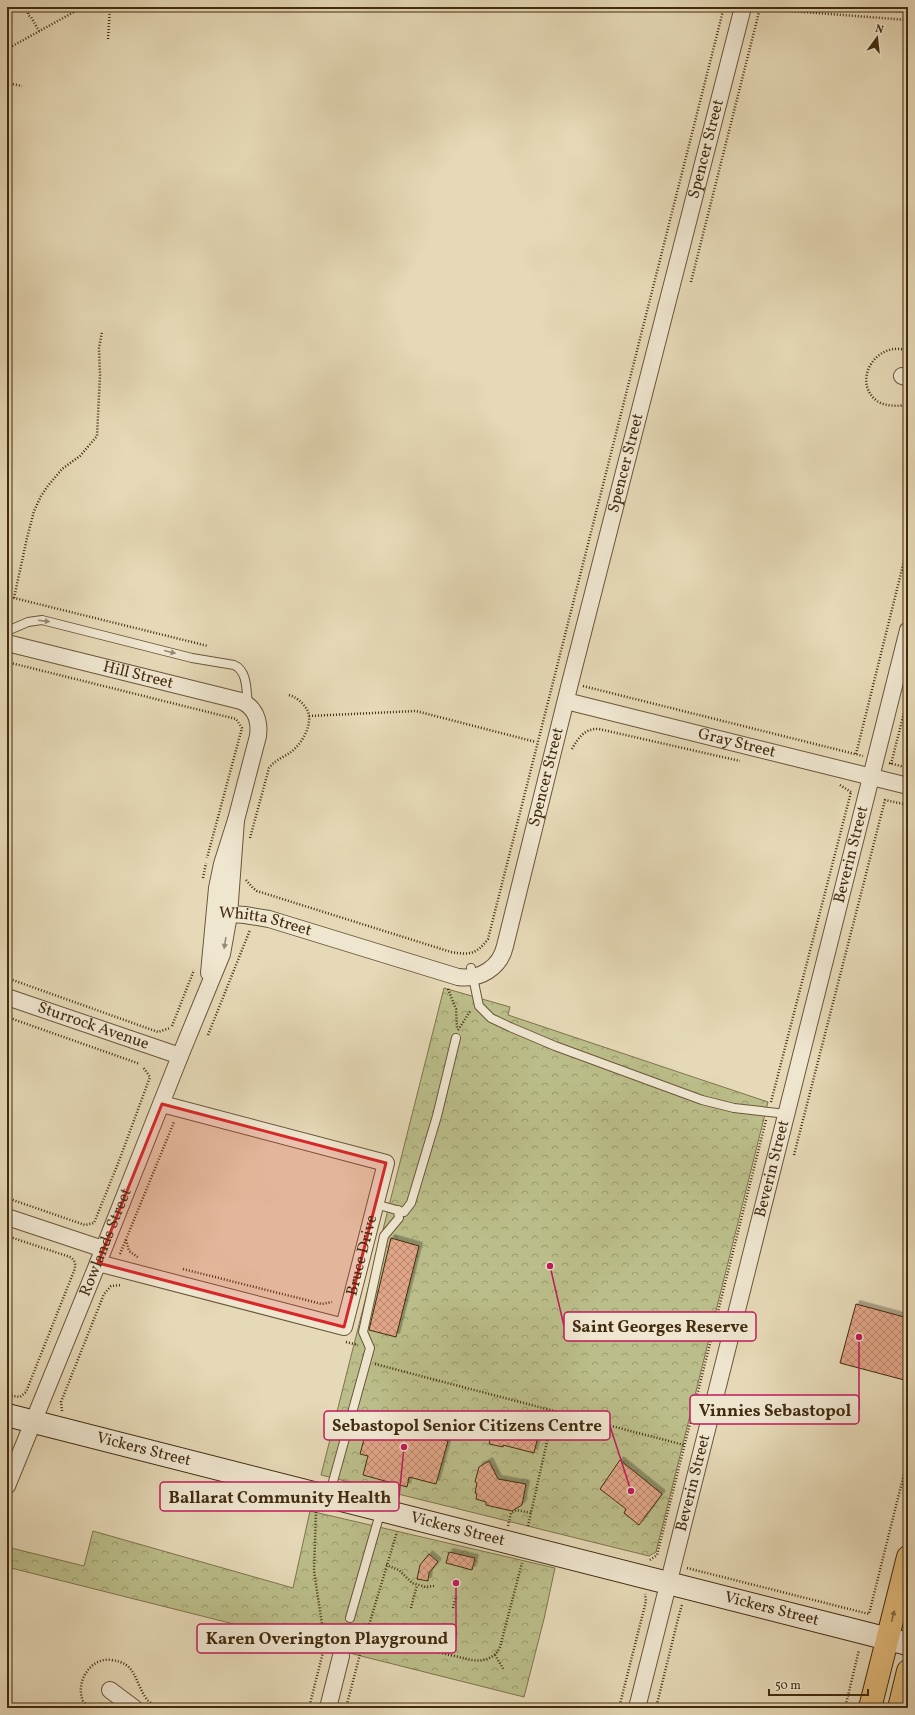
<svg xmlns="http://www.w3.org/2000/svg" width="915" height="1715" viewBox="0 0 915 1715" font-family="Vollkorn,serif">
<defs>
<pattern id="forest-crowns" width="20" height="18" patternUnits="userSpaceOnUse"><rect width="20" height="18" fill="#bbbe8a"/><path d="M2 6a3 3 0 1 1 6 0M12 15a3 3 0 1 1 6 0" fill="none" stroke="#9a9b6f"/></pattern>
<pattern id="building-cross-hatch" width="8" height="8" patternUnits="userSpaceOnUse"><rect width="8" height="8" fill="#e0a587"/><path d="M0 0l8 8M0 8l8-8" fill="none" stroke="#b7876d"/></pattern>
<filter id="shadow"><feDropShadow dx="3.5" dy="-3.5" stdDeviation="0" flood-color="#0004"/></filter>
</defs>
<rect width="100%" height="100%" fill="#e6d9b7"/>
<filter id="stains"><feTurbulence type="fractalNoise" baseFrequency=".005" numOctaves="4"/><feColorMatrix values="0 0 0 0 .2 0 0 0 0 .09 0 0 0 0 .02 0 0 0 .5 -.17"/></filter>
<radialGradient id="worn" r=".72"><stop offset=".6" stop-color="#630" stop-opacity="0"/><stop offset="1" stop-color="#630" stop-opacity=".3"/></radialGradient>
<!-- forest -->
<path fill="url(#forest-crowns)" stroke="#7e744c" d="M444,988l66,19 -2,8 260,87 -112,450 -7,4 -328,-81z
M310,1511l245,57 -11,51 -20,78 -517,-130v-20l77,19 9,-35 200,57z"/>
<!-- building -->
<path fill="url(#building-cross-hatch)" stroke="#422b0f" filter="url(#shadow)" d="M391,1238l28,8 -23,91 -27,-7z
M856,1304l52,14v63l-68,-18z
M371,1414l10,3 -2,7 69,17 -12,43 -27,-7 -2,10 -44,-12 5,-19 -8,-2z
M492,1431l26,6 1,-5 19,4 -4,17 -31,-8v2l-14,-3z
M620,1460l42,34 -23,31 -15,-12 2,-4 -26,-20z
M489,1461l9,18 28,5 -4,21 -10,6 -26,-6v-3l-10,-3 1,-5 -2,-1 2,-10 -2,-1 4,-15z
M449,1552l26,6 -3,12 -26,-7z
M429,1554l9,8 -9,11 -1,8 -11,-2 3,-14z"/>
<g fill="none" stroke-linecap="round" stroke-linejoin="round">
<defs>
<path id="lane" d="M7,631l21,-9 14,-2 150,38 42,7c14,6 12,26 14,39
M471,968l8,38 12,12 19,9 45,19 147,54 32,8 53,6
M375,1204l29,8 7,-9 26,-87 19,-78
M329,1496l41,-148 -7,-16 21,-96 15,-18 -1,-8
M350,1618l31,-108"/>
<g id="street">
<path d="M902,376l6,2"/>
<path id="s1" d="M7,643l234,58c14,6 19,20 17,35l-22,84 -14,44 -5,24 -8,85"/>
<path id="s2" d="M566,701l342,85"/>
<path id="s3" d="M215,913l30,2 24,4 189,58c22,3 42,-9 47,-31l65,-263 173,-676"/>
<path id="s4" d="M7,997l173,59"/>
<path d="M7,1217l96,32"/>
<path id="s5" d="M98,1263l246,64 42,-164 -224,-59"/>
<path id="s6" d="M7,1486l91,-223 82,-207 42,-102 7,-39 7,-95"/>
<path d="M110,1690l24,18"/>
<path d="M328,1708l13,-52"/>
<path id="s7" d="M637,1708l271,-1078"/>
</g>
<g id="secondary">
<path id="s8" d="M7,1415l901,229"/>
</g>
<path id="highway" d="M870,1708l38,-151
M899,1708l9,-37"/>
</defs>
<!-- lane casing -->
<use href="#lane" stroke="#6b5639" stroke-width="10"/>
<!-- street casing -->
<use href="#street" stroke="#6b5639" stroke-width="18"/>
<!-- secondary casing -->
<use href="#secondary" stroke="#422b0f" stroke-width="24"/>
<!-- highway casing -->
<use href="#highway" stroke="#422b0f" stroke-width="24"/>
<!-- path -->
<path stroke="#422b0f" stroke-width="2.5" stroke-dasharray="1 2" stroke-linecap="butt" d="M28,7v8l3,2 8,14
M839,7l69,5
M759,8l18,2 7,-3
M777,10l131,10
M108,39l2,-32
M7,49l76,-42
M7,83l15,3
M691,282l69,-274
M908,350c-6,-1 -13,-2 -19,0 -22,7 -32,36 -12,51 9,6 22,5 31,4
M14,598l13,-60 7,-27 7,-15 6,-9 15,-18 18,-13 17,-20 3,-61 -1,-27 3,-16
M7,601l2,-4 5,1 194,48
M7,662l229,57 6,9 -35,130
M583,686l280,70
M309,716l107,-5 120,31
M572,749c6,-11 13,-21 27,-20l141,32
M856,754l52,-209
M889,763l19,5
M891,764l17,-67
M840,785l11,7
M250,838l19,-70c6,-8 15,-11 22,-16 12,-9 24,-31 15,-44 -4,-6 -10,-11 -17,-13
M203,878l3,-15
M246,880l7,8 4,3 194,61c18,3 25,3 37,-13l236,-932
M7,978l151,54 12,-4
M448,989l8,20 1,19
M7,1017l133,47
M172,1026l22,-56
M458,1030l13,-20
M208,1035l42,-105
M771,1102l80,-310
M794,1155l91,-355 23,5
M7,1198l78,27 9,-2 25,-62 31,-84 -7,-10
M7,1236l63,21c8,5 5,12 2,19l-46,116 -6,5 -13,-2
M126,1240l3,11 10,7
M120,1254l54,-132
M183,1269l139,35 10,-2
M346,1342l12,3
M375,1364l309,81
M62,1411l-1,-9 43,-108 7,-8 11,-1
M7,1439l3,-7
M508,1526l3,-13 6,-3 14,3
M528,1526l20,-89
M650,1560l7,-5 109,-435
M386,1565l13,5 13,13 14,4 8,-1
M687,1568l182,46 39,-156
M411,1608l6,-23
M453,1608l3,-12
M322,1629l43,11 24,1 83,19c12,2 23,-2 28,-13l22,-84
M338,1644l5,-19
M495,1655l9,15
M89,1708c-2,-2 -4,-5 -6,-7 -8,-18 7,-44 28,-41 26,3 23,21 35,38 3,5 9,7 15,10
M309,1708l16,-64 -11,-73 2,-59
M346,1708l13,-50 38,-126
M619,1708l27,-107 -1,-7
M656,1708l23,-93 3,-10 1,1
M845,1708l14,-58"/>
<!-- lane -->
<use href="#lane" stroke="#efe6d0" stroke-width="8"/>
<!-- street -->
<use href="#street" stroke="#efe6d0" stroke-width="16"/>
<!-- secondary -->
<use href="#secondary" stroke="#efe6d0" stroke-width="22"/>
<!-- highway -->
<use href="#highway" stroke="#e3bc7c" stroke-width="22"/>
</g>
<!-- one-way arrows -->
<defs><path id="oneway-solid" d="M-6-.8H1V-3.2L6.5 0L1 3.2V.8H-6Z"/></defs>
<g fill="#988870">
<use href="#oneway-solid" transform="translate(44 621) rotate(7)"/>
<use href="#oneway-solid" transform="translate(170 652) rotate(14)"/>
<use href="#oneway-solid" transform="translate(225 943) rotate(99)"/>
</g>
<use fill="#8a6c40" href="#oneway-solid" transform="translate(893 1616) rotate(-76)"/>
<!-- marked area -->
<path fill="#d62828" fill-opacity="0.2" stroke="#d62828" stroke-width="3" stroke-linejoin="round" d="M162,1104l224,59 -42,164 -246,-64z"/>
<g text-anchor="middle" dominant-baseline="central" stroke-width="3" stroke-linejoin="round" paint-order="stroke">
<!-- street labels -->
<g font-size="16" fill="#422b0f" stroke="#efe6d0">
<text stroke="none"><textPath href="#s3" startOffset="1136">Spencer Street</textPath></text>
<text stroke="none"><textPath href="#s3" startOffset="812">Spencer Street</textPath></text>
<text stroke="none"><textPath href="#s1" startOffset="135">Hill Street</textPath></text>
<text stroke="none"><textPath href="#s2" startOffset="176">Gray Street</textPath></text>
<text stroke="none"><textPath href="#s3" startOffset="488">Spencer Street</textPath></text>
<text stroke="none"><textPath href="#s7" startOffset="880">Beverin Street</textPath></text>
<text stroke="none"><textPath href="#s3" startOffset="51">Whitta Street</textPath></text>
<text stroke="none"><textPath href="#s4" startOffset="91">Sturrock Avenue</textPath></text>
<text stroke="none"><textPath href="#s7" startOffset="556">Beverin Street</textPath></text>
<text stroke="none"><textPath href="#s6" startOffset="263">Rowlands Street</textPath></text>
<text stroke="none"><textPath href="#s5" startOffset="328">Bruce Drive</textPath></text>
<text stroke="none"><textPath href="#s8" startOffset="141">Vickers Street</textPath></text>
<text stroke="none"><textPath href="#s7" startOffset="232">Beverin Street</textPath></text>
<text stroke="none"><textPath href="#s8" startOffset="465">Vickers Street</textPath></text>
<text stroke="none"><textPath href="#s8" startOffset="789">Vickers Street</textPath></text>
</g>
</g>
<!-- callouts -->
<path fill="none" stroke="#c2185b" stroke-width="1.5" d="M550 1266L564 1326M859 1337L859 1410M631 1491L610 1426M404 1447L399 1497M456 1583L456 1638"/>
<g fill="#c2185b" stroke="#efe6d0" stroke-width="1.5">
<circle cx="550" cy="1266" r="4"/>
<circle cx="859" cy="1337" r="4"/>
<circle cx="631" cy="1491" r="4"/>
<circle cx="404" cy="1447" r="4"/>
<circle cx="456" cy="1583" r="4"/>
</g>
<g fill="#efe6d0" stroke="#c2185b" stroke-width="1.5">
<rect x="564" y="1312" width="192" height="29" rx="4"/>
<rect x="690" y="1395" width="169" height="29" rx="4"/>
<rect x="324" y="1411" width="286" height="29" rx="4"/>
<rect x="160" y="1482" width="239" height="29" rx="4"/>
<rect x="197" y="1624" width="259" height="29" rx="4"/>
</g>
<g font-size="17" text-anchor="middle" font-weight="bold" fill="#422b0f">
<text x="660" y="1332">Saint Georges Reserve</text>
<text x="775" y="1416">Vinnies Sebastopol</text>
<text x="467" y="1431">Sebastopol Senior Citizens Centre</text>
<text x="280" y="1503">Ballarat Community Health</text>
<text x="327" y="1644">Karen Overington Playground</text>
</g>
<!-- margin -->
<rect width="915" height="1715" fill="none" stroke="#e6d9b7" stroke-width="24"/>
<rect x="8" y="8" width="899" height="1699" fill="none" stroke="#422b0f" stroke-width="2"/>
<rect x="12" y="12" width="891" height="1691" fill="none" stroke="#422b0f"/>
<!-- north arrow -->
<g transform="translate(877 38) rotate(15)" stroke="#efe6d0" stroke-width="3" paint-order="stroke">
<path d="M0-3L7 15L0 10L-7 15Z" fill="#422b0f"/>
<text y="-6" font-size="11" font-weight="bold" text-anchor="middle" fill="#422b0f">N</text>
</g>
<!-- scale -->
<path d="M769 1689v6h99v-6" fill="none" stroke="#422b0f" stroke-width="2"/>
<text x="775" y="1689" font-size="12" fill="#422b0f" stroke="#efe6d0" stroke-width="3" paint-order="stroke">50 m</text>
<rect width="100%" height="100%" filter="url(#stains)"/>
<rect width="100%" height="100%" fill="url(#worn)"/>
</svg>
